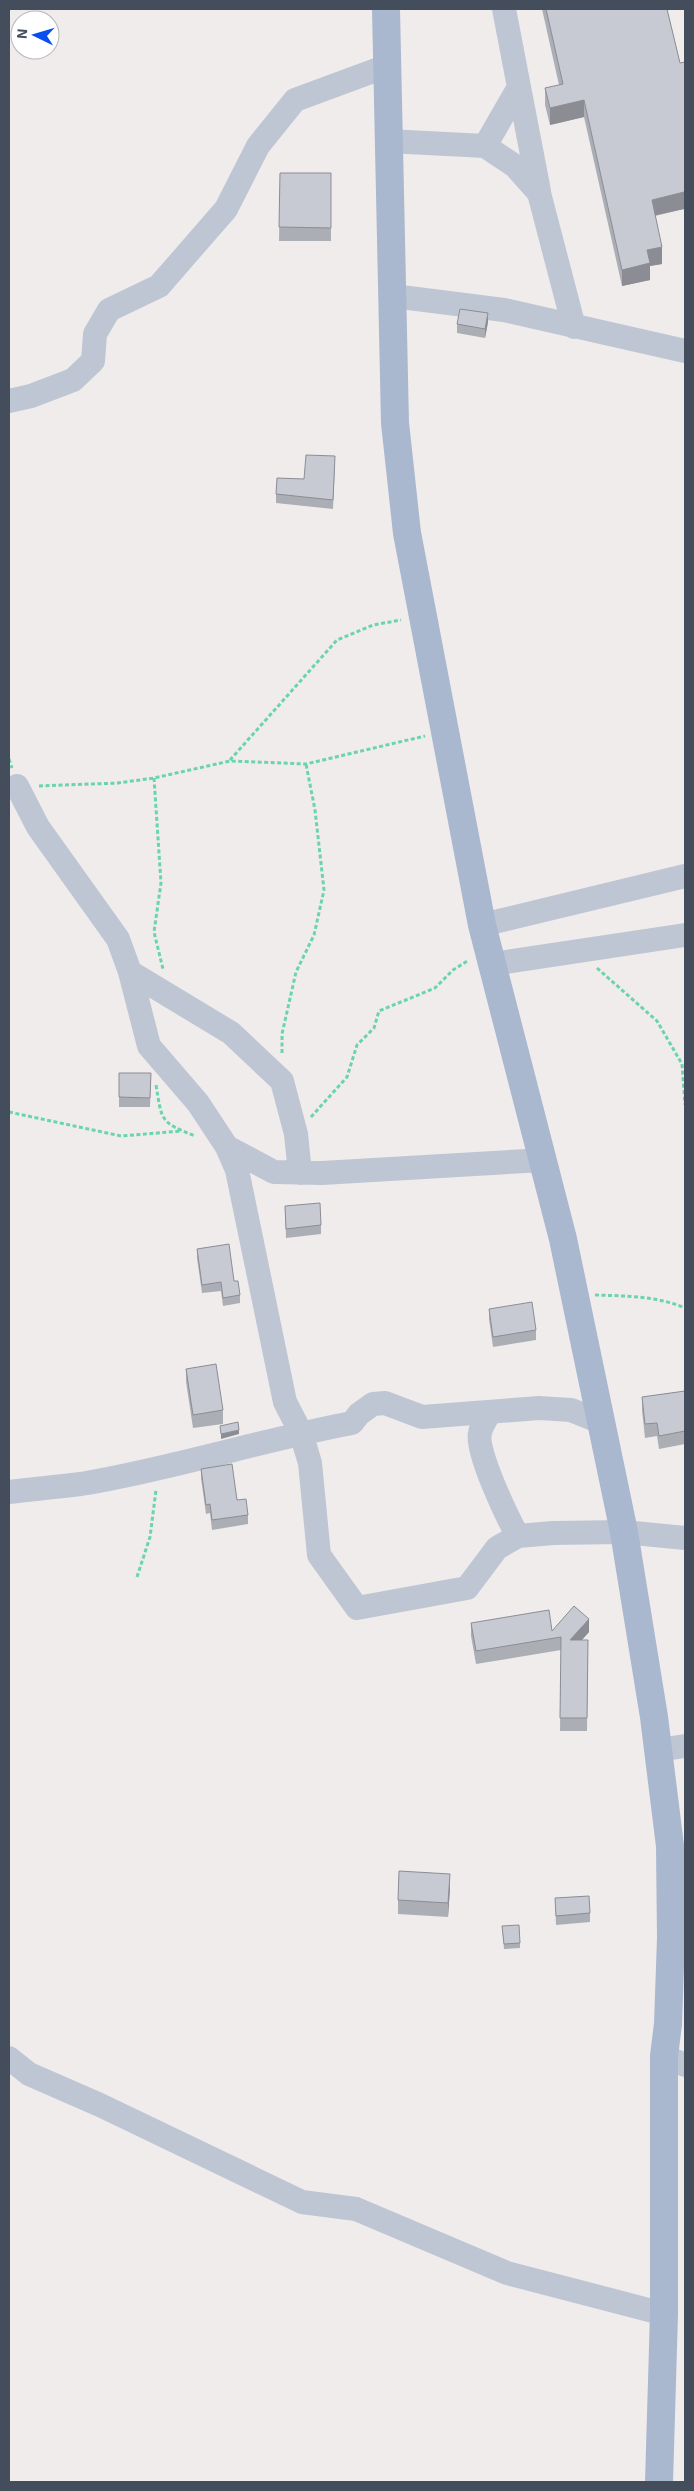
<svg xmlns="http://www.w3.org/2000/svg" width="694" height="2491" viewBox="0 0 694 2491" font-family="'Exo 2',sans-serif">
<rect width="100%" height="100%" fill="#f0ecec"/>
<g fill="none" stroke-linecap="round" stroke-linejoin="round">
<!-- path -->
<path stroke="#6ad4ad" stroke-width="3" stroke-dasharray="4 2.5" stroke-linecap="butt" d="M9,759l3,9
M230,760l107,-120 36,-15 28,-5
M154,778l7,105 -7,49 9,37
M39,786l79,-3 36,-5 76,-17 76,3 119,-28
M597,968l60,53 25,43 3,41
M282,1053v-19l14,-62 18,-37 10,-45 -9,-80 -9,-46
M156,1085c6,35 3,37 39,51
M9,1112l112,24 61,-5
M311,1117l36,-40 10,-32 17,-17 5,-17 56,-23 18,-18 16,-10
M595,1295c31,1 62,1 90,13
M137,1577l13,-40 6,-47"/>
<!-- minor -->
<path stroke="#bec6d4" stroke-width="24" d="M519,87l20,104
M388,141l97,5 30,20 24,27 35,134
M485,146l34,-59 -15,-78
M393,296l111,14 181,41
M9,401l22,-5 42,-16 20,-19 2,-27 14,-24 50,-24 67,-77 32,-63 37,-46 92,-34
M17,786l21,41 80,112 12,33 101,61 51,48 14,53 4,39
M482,925l203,-49
M493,964l192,-29
M130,972l19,74 49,57 29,44 47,25 48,1 221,-13
M227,1147l10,23 48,232 16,31 9,30 9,92 38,53 110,-20 30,-40 21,-12 35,-3 71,-1 61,6
M490,1412c-3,6 -9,14 -10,21 -5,17 28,86 38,103
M9,1492c24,-3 48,-5 72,-8 91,-15 180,-44 271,-61l7,-9 14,-10 12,-1 37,14 117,-9 32,2 30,12
M658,1750l27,-4
M664,2056l21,9
M9,2058l20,16 71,31 202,97 54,7 151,64 157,41"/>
<!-- major -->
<path stroke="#a9b7cf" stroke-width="28" d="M386,9l9,414 12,110 75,392 81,314 61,293 30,185 16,129 1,92 -3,86 -4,32v258l-5,168"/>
</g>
<!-- wall -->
<path fill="#acaeb5" d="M542,9h125l13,54 5,-1v152l-1,-5 -29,7 7,48 -12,2v14l-28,6 -38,-169 -34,8 -5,-20v-17l14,-3z
M280,173h51v68h-52z
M488,322l-3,16 -28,-5v-9z
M335,465l-2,44 -57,-6v-9l28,-15z
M119,1073h32l-1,34h-31z
M285,1206l36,19v9l-35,4z
M197,1249l37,32 6,14v8l-17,3 -2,-15 -19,2 -5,-35z
M489,1309l47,21v10l-43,7 -4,-28z
M186,1369l37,41v14l-30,4 -7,-46z
M685,1391v53l-26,5 -2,-13 -12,2 -3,-28v-13z
M201,1469l36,31 11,15v9l-36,6 -2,-17 -4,1 -5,-36z
M471,1623l81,8 37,1 -7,8h6l-1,91h-27l1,-81 -85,14 -5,-28z
M450,1888l-2,29 -50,-3v-14z
M555,1898l35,15v9l-34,3z
M502,1926l18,17v5l-16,1z"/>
<!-- shaded-wall -->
<path fill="#8c8d94" d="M584,100v17l-34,8v-17z
M684,192v17l-32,7v-16z
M662,247v17l-12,2v14l-28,6v-16l25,-20z
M488,313v9l-3,16v-9z
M239,1430v4l-18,5v-5z
M589,1619v13l-19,21v-13z
M450,1874v14l-2,29v-14z"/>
<!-- building -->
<path fill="#c8cad3" stroke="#8c8d94" d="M546,9h121l13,54 5,-1v135l-1,-5 -32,8 10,47 -15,3 3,13 -28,7 -38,-170 -34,8 -5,-20 18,-4z
M280,173h51v55l-52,-1z
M460,309l28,4 -3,16 -28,-5z
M306,455l29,1 -2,44 -57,-6 1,-16 27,1z
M119,1073h32l-1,25 -31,-1z
M320,1203l1,22 -35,4 -1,-23z
M229,1244l5,37h4l2,14 -17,3 -2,-16 -19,3 -5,-36z
M532,1302l4,28 -43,7 -4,-28z
M216,1364l7,46 -30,5 -7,-46z
M685,1391v40l-26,5 -2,-13 -12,1 -3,-27z
M238,1422l1,8 -18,4 -1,-8z
M232,1464l5,36 9,-1 2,16 -36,5 -2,-16 -4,1 -5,-36z
M574,1606l15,13 -19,21h18l-1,78h-27l1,-81 -85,14 -5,-28 78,-13 3,21z
M399,1871l51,3 -2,29 -50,-3z
M589,1896l1,17 -34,3 -1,-18z
M519,1925l1,18 -16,1 -2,-18z"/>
<!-- border -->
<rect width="694" height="2491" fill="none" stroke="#434d5c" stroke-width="20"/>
<!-- north arrow -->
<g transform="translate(35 35) rotate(275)"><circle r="24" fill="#ffffff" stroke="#b4b8be"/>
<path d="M0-4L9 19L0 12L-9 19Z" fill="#074fee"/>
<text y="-8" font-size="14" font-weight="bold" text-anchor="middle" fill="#434d5c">N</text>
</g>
</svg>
